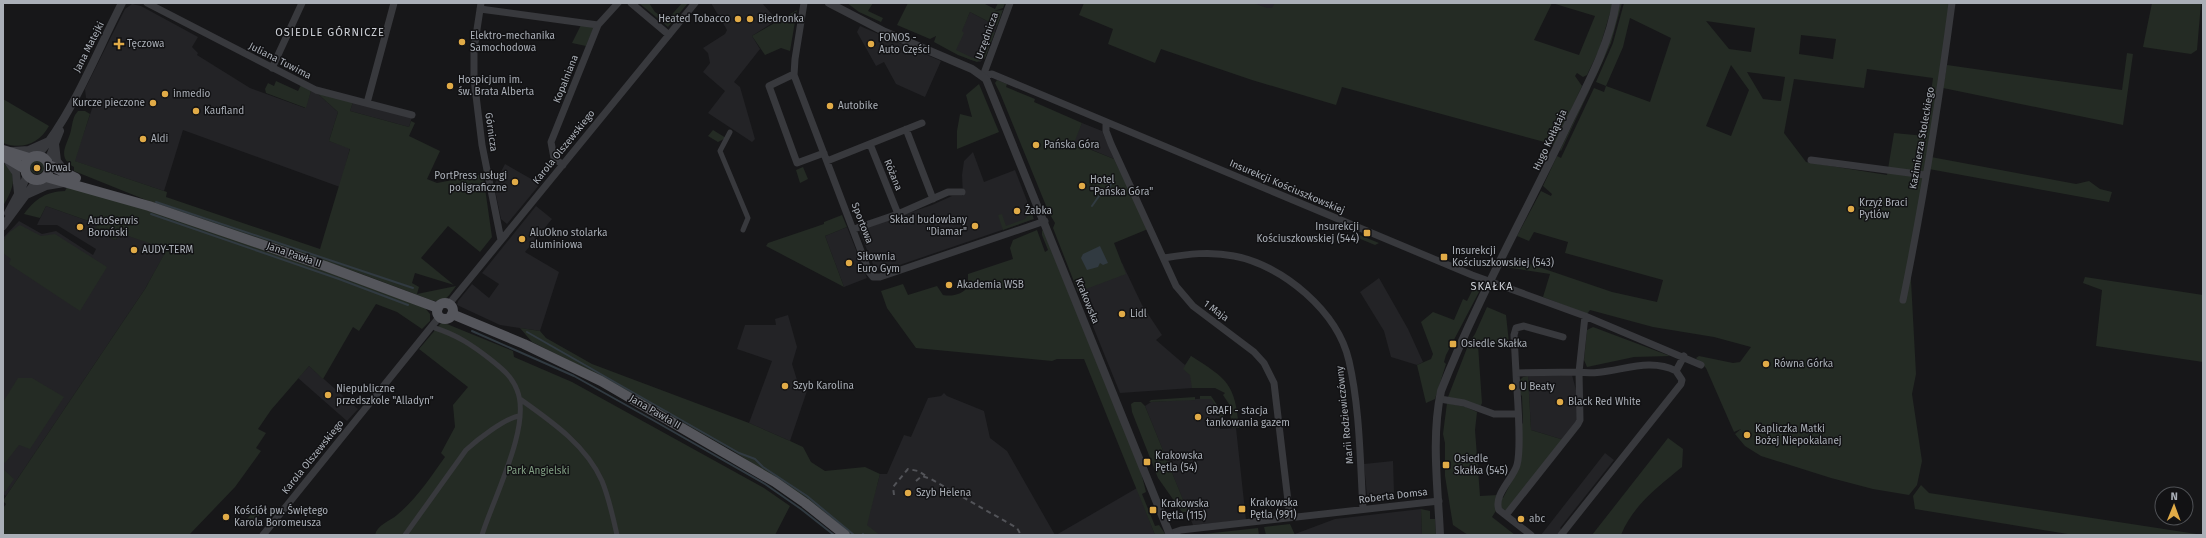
<svg xmlns="http://www.w3.org/2000/svg" width="2206" height="538" viewBox="0 0 2206 538" font-family="'Fira Sans',sans-serif">
<rect width="100%" height="100%" fill="#171719"/>
<!-- built -->
<path fill="#232326" d="M711,3h51l15,17 -25,16 8,13 -26,33 6,5 15,52 -3,3 -44,-29 17,-22 -22,-19 7,-9 -2,-10 -5,-5 22,-14 2,-4z
M1243,3h39l-6,10z
M132,4l9,2 57,31 -6,10 6,6 -1,2 53,33 55,20 6,-17 6,2 21,19 -9,29 21,7 -10,39 -157,-57 -19,61 -90,-30 20,-58 -8,-5 -1,-9 40,-80z
M970,12l27,14 -12,32 -5,4 -9,-2 -19,-9z
M860,26l81,35 -16,36 -29,-13 -12,-22 -8,4 -19,-34z
M353,102l59,15 -3,10 -59,-16z
M1082,123l20,8 12,28 -41,-17z
M973,152l11,30 31,-12 19,49 -149,51 -11,-3 -15,-37 73,-25 20,-9h11l-1,-21 2,-14z
M505,164l35,20 -33,40 -6,-5 -7,-34z
M46,206l51,18 -2,8 21,8 3,-7 49,15 -23,41 -139,207 -3,-2v-256l16,-17 23,13 14,-3 37,24 3,-6 -39,-24h-20z
M536,206l16,13 -27,33 34,20 -19,59 -40,-6 -43,-20 1,-4 14,-17 17,14 10,-14 -17,-11z
M847,227l20,51 -23,9 -19,-51z
M1122,263l20,42 20,30 -6,5 29,25 6,-9 35,26 -34,6 -72,5 -45,-111z
M1379,278l29,51 15,33 -6,3 -26,-8 -7,-26 -24,-39z
M788,315l9,32 -5,17 5,16 12,5 -19,56 -41,-18 23,-62 -35,-12 8,-24h31l-1,-6z
M309,366l49,43 -11,12 -49,-43z
M1572,375l5,19 1,25 -14,21 -33,-10 -3,-54z
M944,393l3,3 37,15 6,27 17,13 48,84h-176l-13,-10 14,-51h7l17,-39 7,2 17,-39 13,-2z
M1211,398l8,13 1,18 16,-1 10,92 -53,5 -48,-119 6,-4z
M1605,453l9,7 -54,68 8,7h-27z
M1393,461l1,32 -27,2 -3,-31z
M1137,488l18,47h-99l38,-22z
M1421,509l1,26 -127,-1 40,-15z"/>
<!-- green -->
<path fill="#242b24" fill-rule="evenodd" d="M639,3h10l6,9 12,8 15,-17h6l-20,24z
M847,3h26l-5,8 15,7 -2,4 -22,-10z
M908,3h75l12,6 3,-6h7l-2,5 -9,3 9,-1 -6,16 -27,-14 -8,19 2,2 -8,17 17,8h9l8,-16 -4,-3 3,-6 6,-1 -10,26 -8,4 -19,-7 -24,-13 2,-6 -6,3 -33,-14z
M1084,3h169l14,5h5l3,-5h338l-14,47 -12,25 -4,2 -6,-4 -2,3 7,10 -28,61 -2,-3 -210,-57 -6,18 -84,-25 -91,-31 -6,14 -47,-19 5,-15 -34,-14zM1552,3l43,13 -16,39 -45,-15z
M1620,3h2l-11,40 -17,38z
M1624,3h327l-41,259 6,112 -4,20 10,67 -5,24 -8,10 -36,-6 -42,-11 -70,-22 -16,-10 -10,-12 6,-5 -7,3 -28,-64 -10,-10 3,-2 34,7 7,-1 11,-15 -37,-10 -61,-10 -63,-17 -3,4 -44,-17 7,-23 -45,-7 7,-9 100,34 45,10 6,-22 -98,-27 3,-11 -34,-10 -5,9 -12,-5 24,-45 10,5 1,-2 -9,-8 14,-30 4,2 33,-70 10,4 2,-6 -10,-4 17,-39zM1630,18l41,20 -21,64 -44,-16 17,-39zM1706,21l49,7 -4,24 -22,-3zM1801,35l35,4 -3,20 -34,-5zM1731,65l18,25 -18,46 -25,-10zM1867,69l66,9 -8,58 -31,-3 -7,42 -81,-13 -22,-29 10,-54 70,9zM1747,72l38,5 -4,24 -18,-2z
M2152,3h49l-4,47 -6,4 -48,-7z
M797,10l-7,41 -9,-3 -16,7 -13,-19z
M581,25l13,2 -8,19 -14,-3z
M2127,53l6,1 -10,71 -180,-37 4,-23 175,25z
M997,80l10,4 -1,3 29,12 -1,3 48,21 -8,20 40,16 34,70 -34,14 12,31 -48,18 -25,-64 2,-5 -6,-10 -49,-120 -5,-10z
M276,81l22,10 3,-6 10,6 -5,17 -40,-15 -1,-4 3,-6 6,3z
M979,84l20,48 -42,17v-18l3,-17 12,3 -6,-22z
M1591,87l-30,64 -1,-1 30,-62z
M317,93l36,9 -3,9 59,16 2,-6 4,2 -6,13 31,15 -13,28 10,4 46,-9 9,63 -12,15 -32,-26 -27,32 33,27 -39,-12 -3,10 7,4 -2,7 39,-8c-8,11 -12,18 -25,14l-72,-27 -213,-73 -72,-29v-4c-16,-9 -9,-19 -4,-33 2,-6 2,-13 5,-19l3,-4h7l5,3 -15,47 92,31 -1,5 154,52 30,-100 -21,-8 9,-29z
M3,99l46,27c-10,18 -27,24 -46,17z
M713,130l13,8 -8,4 -10,-6z
M1931,157l145,27 13,-3 11,8 12,3 -3,10 -180,-33z
M30 167a7 7 0 1 1 14 0a7 7 0 1 1-14 0Z
M3,163c17,12 9,28 0,43z
M803,167l5,12 -8,4 -4,-13z
M67,187c121,32 240,77 358,121l5,6v7l-8,8 -25,-17 -21,-8 -17,27 -6,-4 -30,52 -14,-13 -38,44 -13,19 8,4 -10,15 5,3 -26,36 -46,48h-186v-27l3,-4 -3,-3 3,-5 139,-207 22,-40 -48,-16 -3,7 -21,-8 2,-8 -51,-18 -6,12 -16,-4c12,-16 22,-22 41,-23z
M1030,213l3,1v5l-30,11 -5,-15 4,-1 4,12 19,-7z
M842,215l5,12 -22,9 19,51 -78,-41 2,-3 56,-19v-2z
M20,225l21,11 14,-2 52,33 -27,44 -71,-47 2,-5 -8,-6c0,-17 3,-19 17,-28z
M1037,230l8,22 3,-2 -6,-15v-5l2,2 97,240 5,20 -4,2 13,32 4,-1 7,10h-11l-71,-176h-27l-5,2 -136,-13 -29,-40 -6,-17 22,-7 5,11 29,-9 6,9c10,2 19,-1 25,-8v-13l45,-15 -3,-11 3,-8z
M1352,232l27,11 -4,2 -17,-7z
M2085,277l118,18v67l-107,-16 6,-56 -19,-7z
M1476,283l4,7 -34,65 -2,7 2,2 -11,35 -9,4 -9,-38 14,-6 2,-5 -12,-32 12,-10 21,8 9,-21 4,2z
M1487,307l19,8 3,28 -31,2 4,58 -2,4 -32,-10 21,-54 6,-9z
M442,322l71,29 1,6 58,25 192,106 26,18 -15,29h-400c2,-10 15,-14 22,-20 20,-17 33,-37 48,-58l-4,-4 14,-26 -2,-22 15,-18 -49,-38z
M1593,327l77,29 -36,1 -47,10 -3,-7 3,-30z
M520,328l20,3 6,7 46,26 157,59 41,18 13,6 8,15 14,9 40,-4 15,7 -13,51 13,10h-30l-59,-47 -58,-37 -125,-71 -76,-38z
M1191,356c36,23 44,27 48,72h-7l-3,-24 -6,-9 2,-2 -10,-5h-23l-2,-13 -7,-6z
M1528,376l3,54 33,10 -58,71 -7,-5 -7,11 23,18h-47l-15,-10 -8,-49v-33l-2,-9 4,-31 19,4 11,5 -2,18 5,66 18,-1 5,3 13,-25 4,-47 3,-3 -1,-27 -4,-4 1,-11 4,-4z
M18,378h14l32,19 -34,52 -11,-4 -14,18 -2,-1v-60z
M1200,396h11l13,19v8l-4,1 -1,-13 -8,-12h-11z
M1195,397v3l-46,2 2,-2z
M1134,402h7l4,4 43,106h-6l-24,-34 -26,-66 -1,-8z
M1668,438l15,11 -1,18c-24,20 -49,38 -61,68h-29z
M3,469l11,10 -9,13 -2,-2z
M1921,485l8,8 274,42h-129l-159,-26 -2,-13z
M256,509l6,4 -11,9 -4,-3z
M1421,509l9,2v8h5l1,16h-14z
M1290,524l5,11h-29l-2,-8z
M1258,528l1,7h-64z"/>
<!-- water -->
<path fill="#313a41" d="M1100,246l8,17 -5,2 -3,-2 -2,4 -11,3 -6,-12 2,-4z"/>
<g fill="none" stroke-linecap="round" stroke-linejoin="round">
<!-- stream -->
<path stroke="#313a41" stroke-width="2" d="M156,202l257,86
M1092,206l7,-10 10,-5 2,-8
M151,214l188,65 69,26
M472,331l102,45 77,43 114,65 36,25 33,26
M527,332l212,121 16,6 8,8 44,29 47,39
M862,535l1,-1"/>
<!-- pedestrian -->
<path stroke="#38393d" stroke-width="5" d="M730,132l-10,19 28,67 -5,12
M435,328c22,7 37,17 55,31 11,9 22,17 27,31 15,35 -24,109 -35,145
M520,399c31,22 66,46 82,82 7,17 11,36 15,54
M405,535l61,-85c11,-10 40,-33 54,-34"/>
<!-- minor -->
<path stroke="#38393d" stroke-width="7" d="M147,3l169,87 96,25
M481,3l-7,46v30l8,66 19,95
M631,3l38,32
M804,3l-9,56 -1,16 75,197 4,5h7l165,-56
M480,9l118,16
M272,68l30,-65
M794,74l-25,12 28,77 27,-10
M983,76l9,-2 480,201 113,41 116,49
M983,76l27,-73
M367,103l27,-100
M1106,122v9l5,13 65,142 17,20 61,46 10,11 10,20 16,135
M906,129l27,70
M870,144l28,70
M1811,160l114,15
M827,161l95,-38
M563,165l-9,-7 -3,-16 47,-117 20,-22
M854,229l44,-15 50,-22h14
M1164,258c24,-4 46,-7 70,-2 49,9 104,56 115,105 11,48 11,100 14,148
M1903,300c20,-98 36,-198 49,-297
M449,304l246,-301
M1516,373l-2,-38 2,-7 8,-2 39,11
M1440,399l24,4 30,11h23
M1506,515l72,-91 2,-4 -1,-48c33,5 66,-17 97,-1l8,-15
M1169,534l12,-4 258,-29
M263,535l177,-219
M1531,535l-32,-25c-6,-15 14,-31 18,-45 5,-19 0,-70 -1,-92l63,-1 6,-56
M1561,535l120,-151 1,-4 -6,-9"/>
<!-- tertiary -->
<path stroke="#38393d" stroke-width="8" d="M829,3l56,29 87,37 14,10 184,456
M55,144l2,17 8,10
M13,151l16,-1 20,-9
M38,155c35,-41 59,-104 84,-152
M7,160l9,13 2,20
M48,161l12,-30
M26,195l20,-9 18,-3
M8,213l15,-28 4,-10
M3,226l34,-46
M1440,535c-2,-47 -9,-97 1,-144 36,-92 85,-178 127,-267 19,-39 41,-78 48,-121"/>
<!-- primary -->
<path stroke="#55565c" stroke-width="10" d="M3,150l26,8
M25 168a12 12 0 1 1 24 0a12 12 0 1 1-24 0Z
M3,156l22,13
M49,165l27,13
M46,177l103,29 176,60 113,42
M437 311a8 8 0 1 1 16 0a8 8 0 1 1-16 0Z
M452,314l72,30 77,37 174,101 30,21 40,32"/>
<!-- rail -->
<path stroke="#525358" stroke-width="2" stroke-dasharray="5 4" stroke-linecap="butt" d="M916,481l6,-5 9,3 86,49 4,7
M894,495l-1,-8 15,-18 10,2 10,6"/>
</g>
<!-- markers -->
<g fill="#e1ab47" stroke="#121214" stroke-width="1.5">
<circle cx="738" cy="19" r="4"/>
<circle cx="750" cy="19" r="4"/>
<circle cx="462" cy="42" r="4"/>
<path d="M117 38h4v4h4v4h-4v4h-4v-4h-4v-4h4z"/>
<circle cx="871" cy="44" r="4"/>
<circle cx="450" cy="86" r="4"/>
<circle cx="165" cy="94" r="4"/>
<circle cx="153" cy="103" r="4"/>
<circle cx="830" cy="106" r="4"/>
<circle cx="196" cy="111" r="4"/>
<circle cx="143" cy="139" r="4"/>
<circle cx="1036" cy="145" r="4"/>
<circle cx="37" cy="168" r="4"/>
<circle cx="515" cy="182" r="4"/>
<circle cx="1082" cy="186" r="4"/>
<circle cx="1851" cy="209" r="4"/>
<circle cx="1017" cy="211" r="4"/>
<circle cx="975" cy="226" r="4"/>
<circle cx="80" cy="227" r="4"/>
<rect x="1363" y="229" width="8" height="8" rx="2"/>
<circle cx="522" cy="239" r="4"/>
<circle cx="134" cy="250" r="4"/>
<rect x="1440" y="253" width="8" height="8" rx="2"/>
<circle cx="849" cy="263" r="4"/>
<circle cx="949" cy="285" r="4"/>
<circle cx="1122" cy="314" r="4"/>
<rect x="1449" y="340" width="8" height="8" rx="2"/>
<circle cx="1766" cy="364" r="4"/>
<circle cx="785" cy="386" r="4"/>
<circle cx="1512" cy="387" r="4"/>
<circle cx="328" cy="395" r="4"/>
<circle cx="1560" cy="402" r="4"/>
<circle cx="1198" cy="417" r="4"/>
<circle cx="1747" cy="435" r="4"/>
<rect x="1143" y="458" width="8" height="8" rx="2"/>
<rect x="1442" y="461" width="8" height="8" rx="2"/>
<circle cx="908" cy="493" r="4"/>
<rect x="1238" y="505" width="8" height="8" rx="2"/>
<rect x="1149" y="506" width="8" height="8" rx="2"/>
<circle cx="226" cy="517" r="4"/>
<circle cx="1521" cy="519" r="4"/>
</g>
<g text-anchor="middle" dominant-baseline="central" stroke-width="3" stroke-linejoin="round" paint-order="stroke">
<!-- poi labels -->
<g font-size="10" fill="#aaafb7" stroke="#121214" text-anchor="start">
<text x="730" y="19" text-anchor="end">Heated Tobacco</text>
<text x="758" y="19">Biedronka</text>
<text x="470" y="36">Elektro-mechanika<tspan x="470" dy="12">Samochodowa</tspan></text>
<text x="879" y="38">FONOS -<tspan x="879" dy="12">Auto Części</tspan></text>
<text x="127" y="44">Tęczowa</text>
<text x="458" y="80">Hospicjum im.<tspan x="458" dy="12">św. Brata Alberta</tspan></text>
<text x="173" y="94">inmedio</text>
<text x="145" y="103" text-anchor="end">Kurcze pieczone</text>
<text x="838" y="106">Autobike</text>
<text x="204" y="111">Kaufland</text>
<text x="151" y="139">Aldi</text>
<text x="1044" y="145">Pańska Góra</text>
<text x="45" y="168">Drwal</text>
<text x="507" y="176" text-anchor="end">PortPress usługi<tspan x="507" dy="12">poligraficzne</tspan></text>
<text x="1090" y="180">Hotel<tspan x="1090" dy="12">"Pańska Góra"</tspan></text>
<text x="1859" y="203">Krzyż Braci<tspan x="1859" dy="12">Pytlów</tspan></text>
<text x="1025" y="211">Żabka</text>
<text x="967" y="220" text-anchor="end">Skład budowlany<tspan x="967" dy="12">"Diamar"</tspan></text>
<text x="88" y="221">AutoSerwis<tspan x="88" dy="12">Boroński</tspan></text>
<text x="1359" y="227" text-anchor="end">Insurekcji<tspan x="1359" dy="12">Kościuszkowskiej (544)</tspan></text>
<text x="530" y="233">AluOkno stolarka<tspan x="530" dy="12">aluminiowa</tspan></text>
<text x="142" y="250">AUDY-TERM</text>
<text x="1452" y="251">Insurekcji<tspan x="1452" dy="12">Kościuszkowskiej (543)</tspan></text>
<text x="857" y="257">Siłownia<tspan x="857" dy="12">Euro Gym</tspan></text>
<text x="957" y="285">Akademia WSB</text>
<text x="1130" y="314">Lidl</text>
<text x="1461" y="344">Osiedle Skałka</text>
<text x="1774" y="364">Równa Górka</text>
<text x="793" y="386">Szyb Karolina</text>
<text x="1520" y="387">U Beaty</text>
<text x="336" y="389">Niepubliczne<tspan x="336" dy="12">przedszkole "Alladyn"</tspan></text>
<text x="1568" y="402">Black Red White</text>
<text x="1206" y="411">GRAFI - stacja<tspan x="1206" dy="12">tankowania gazem</tspan></text>
<text x="1755" y="429">Kapliczka Matki<tspan x="1755" dy="12">Bożej Niepokalanej</tspan></text>
<text x="1155" y="456">Krakowska<tspan x="1155" dy="12">Pętla (54)</tspan></text>
<text x="1454" y="459">Osiedle<tspan x="1454" dy="12">Skałka (545)</tspan></text>
<text x="916" y="493">Szyb Helena</text>
<text x="1250" y="503">Krakowska<tspan x="1250" dy="12">Pętla (991)</tspan></text>
<text x="1161" y="504">Krakowska<tspan x="1161" dy="12">Pętla (115)</tspan></text>
<text x="234" y="511">Kościół pw. Świętego<tspan x="234" dy="12">Karola Boromeusza</tspan></text>
<text x="1529" y="519">abc</text>
</g>
<!-- street labels -->
<g font-size="10" fill="#aaafb7" stroke="#121214">
<text transform="translate(987 36) rotate(-70)">Urzędnicza</text>
<text transform="translate(89 47) rotate(-63)">Jana Matejki</text>
<text transform="translate(280 61) rotate(27)">Juliana Tuwima</text>
<text transform="translate(566 79) rotate(-68)">Kopalniana</text>
<text transform="translate(491 132) rotate(82)">Górnicza</text>
<text transform="translate(1922 138) rotate(-80)">Kazimierza Stoleckiego</text>
<text transform="translate(1550 140) rotate(-65)">Hugo Kołłątaja</text>
<text transform="translate(564 147) rotate(-51)">Karola Olszewskiego</text>
<text transform="translate(893 175) rotate(68)">Różana</text>
<text transform="translate(1287 187) rotate(23)">Insurekcji Kościuszkowskiej</text>
<text transform="translate(862 223) rotate(69)">Sportowa</text>
<text transform="translate(294 255) rotate(19)">Jana Pawła II</text>
<text transform="translate(1087 301) rotate(68)">Krakowska</text>
<text transform="translate(1216 311) rotate(36)">1 Maja</text>
<text transform="translate(655 412) rotate(30)">Jana Pawła II</text>
<text transform="translate(1345 415) rotate(-96)">Marii Rodziewiczówny</text>
<text transform="translate(313 457) rotate(-51)">Karola Olszewskiego</text>
<text transform="translate(1393 496) rotate(-7)">Roberta Domsa</text>
</g>
<!-- park labels -->
<g font-size="10" fill="#83a185" stroke="#121214">
<text x="538" y="471">Park Angielski</text>
</g>
<!-- neighbourhood labels -->
<g font-size="11" letter-spacing="1" fill="#cbced4" stroke="#121214">
<text x="330" y="32">OSIEDLE GÓRNICZE</text>
<text x="1492" y="286">SKAŁKA</text>
</g>
</g>
<!-- border -->
<rect width="2206" height="538" fill="none" stroke="#aaafb7" stroke-width="8"/>
<!-- north arrow -->
<g transform="translate(2174 506) rotate(1)"><circle r="19" fill="#121214" stroke="#4f5155"/>
<path d="M0-3L7 15L0 10L-7 15Z" fill="#e1ab47"/>
<text y="-6" font-size="11" font-weight="bold" text-anchor="middle" fill="#aaafb7">N</text>
</g>
</svg>
